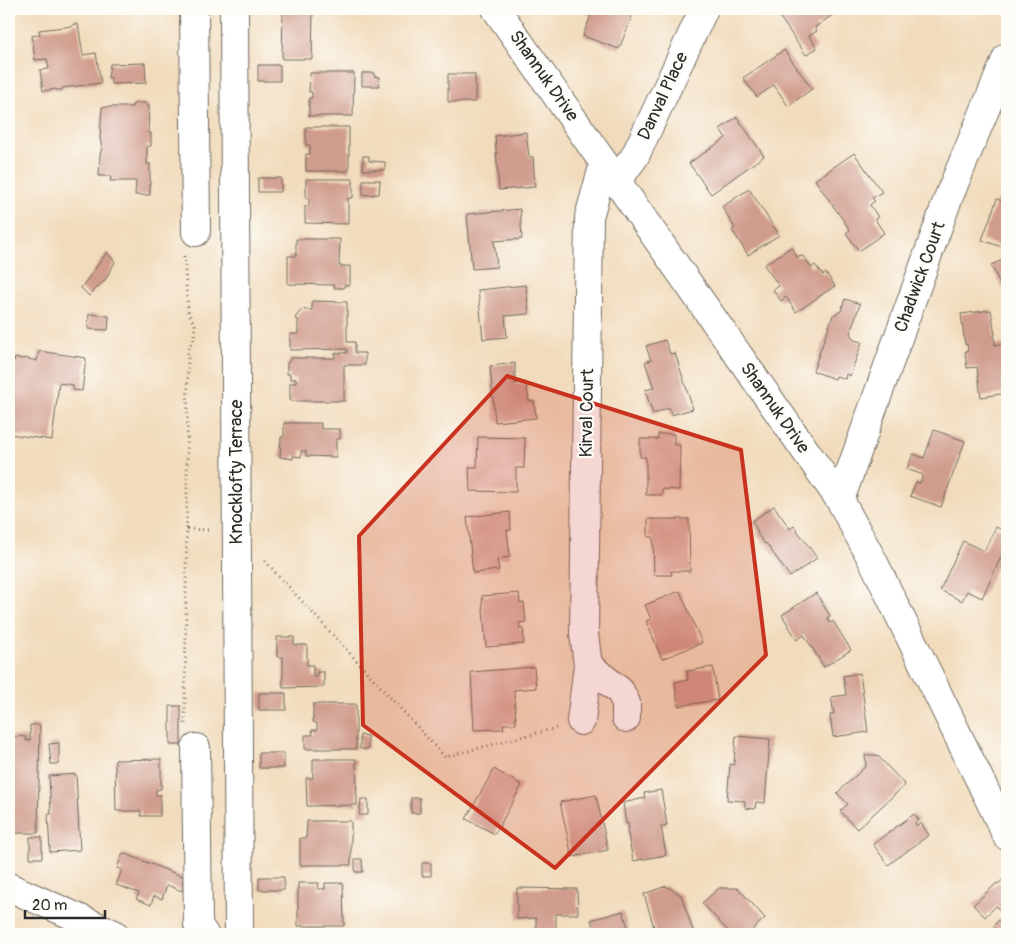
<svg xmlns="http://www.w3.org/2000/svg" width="1016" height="943" viewBox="0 0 1016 943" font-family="Pangolin,sans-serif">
<rect width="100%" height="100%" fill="#fdfcf7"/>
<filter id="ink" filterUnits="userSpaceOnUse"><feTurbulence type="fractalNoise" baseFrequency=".02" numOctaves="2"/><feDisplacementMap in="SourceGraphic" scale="10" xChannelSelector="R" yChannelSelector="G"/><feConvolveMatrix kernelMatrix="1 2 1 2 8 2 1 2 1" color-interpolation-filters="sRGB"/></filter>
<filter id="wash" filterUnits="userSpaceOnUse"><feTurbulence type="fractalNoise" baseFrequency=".0096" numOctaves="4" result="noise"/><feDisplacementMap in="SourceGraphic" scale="20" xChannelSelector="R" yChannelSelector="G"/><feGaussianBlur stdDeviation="1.12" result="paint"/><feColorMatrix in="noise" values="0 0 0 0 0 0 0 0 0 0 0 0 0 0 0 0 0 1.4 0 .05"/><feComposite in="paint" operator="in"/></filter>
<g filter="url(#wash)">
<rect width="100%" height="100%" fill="#f1dbbc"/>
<g id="blocks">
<!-- building -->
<path fill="#d09c8d" d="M283,9h30l-1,50h-30z
M574,9h45l14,5 -14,35 -36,-13 8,-21z
M774,9h60l3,3 -22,15 2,4 -8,5 8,12 -11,7z
M73,24h5l5,31 13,-2 5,30 -39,5v2h-6v-1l-13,2 -3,-21 9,-1 -2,-10 -12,1 -3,-24 8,-2 -1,-4 34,-4z
M784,50l28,39 -24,17 -14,-21 -17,12 -14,-19z
M145,63l1,20 -35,1v-6h-3l2,-14z
M258,65h22v16h-22z
M310,73h44l-1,43h-44v-18h3v-6h-3z
M362,73h12v3l6,1 -1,9h-17z
M448,74h27v28h-27z
M137,103h7l5,3 -1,27h3v13h-4v18h3v31h-15l1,-14h-26l1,-5h-12l1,-22 2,-5 -2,-11 2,-31h30v-2z
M737,117l27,39 -53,38 -22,-31 37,-25 -6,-9z
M306,127h43v44h-43v-17h4v-9h-4z
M526,132l3,25h4l2,30 -36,3 -4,-54z
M854,153l28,39 -10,6 3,3 -5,4 8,12 -3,2 9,14 -25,18 -13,-18 4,-3 -35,-50z
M363,156h6v5l16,1v8h-22z
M258,178h23v14h-23z
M306,179h47v19h-5v26l-43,-1v-17h4v-8h-3z
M363,180h17l-1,14 -16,1z
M749,189l30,46 -31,20 -16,-25 3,-2 -13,-21z
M997,199l10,4v82l-5,3 -11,-23 16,-7 -5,-11 -20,-7z
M520,209l2,30 -28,2 3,26 -25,2 -5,-55z
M296,239h44l-1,27h11v19h-6v3h-10v-3l-46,-1v-28h8z
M791,247l6,10 5,-1 3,2 6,10 4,-3 8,10 3,-2 9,13 -39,26 -10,-15 -5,4 -8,-11 6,-4 -15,-21z
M107,252l8,10 -10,18 -16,16 -8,-8z
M526,285l3,29 -24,2 2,21 -24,2 -5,-49z
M845,299l15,5 -10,29 4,7 8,2 -12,34 -4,-2 -1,5 -9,-3 -1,3 -22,-8 20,-56 8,-4z
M312,301l35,1v40h8v11h10v12h-21v36h-54v-18h6v-4h-6v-5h-3v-11l2,-1 1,-4h45v-5h12v-4l-57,1v-16h8v-14l-3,-2 8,-10 2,2h7z
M991,310l4,25h-1l1,10 8,-1 4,34v15l-26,4 -4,-30 -10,1 -2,-16 3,-1 -1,-7 -2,1 -4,-31z
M89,314l20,2 -1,14 -20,-1z
M665,340l5,14 5,-1 18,56 -22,6 -2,-7 -16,6 -8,-24 9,-2 -9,-26 6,-2 -5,-14z
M39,351l47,7 -4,33 -9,-1v-5l-14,-2 -7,57 -43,-6v-30h4l1,-7 -5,-1 3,-21 -3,-1 1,-13h4l1,-3 10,1v-1l12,3z
M515,363v21l11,-2 3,19h5l2,17 -41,4 -5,-56z
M284,423h37v6h19v10h-4v18l-30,-1v-5h-5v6l-8,-1v3l-13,-2 1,-20h3z
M934,430l31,11 -24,66 -31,-11 6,-14 4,1 3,-8 -16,-6 6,-15 11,4z
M658,434h16v11h6l-1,45 -17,-1v6h-16v-38h-6v-18h18z
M478,437l47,1 -1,30h-8v24l-46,-1 -1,-24h8z
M774,506l16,23 4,-3 23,32 -27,19 -24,-34 -1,1 -8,-11 1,-1 -6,-11z
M510,512l1,18h-4l3,27 -13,2 2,11 -26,3 -6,-56z
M648,519h41l1,52h-19l1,4h-18l-1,-38h-5z
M996,527l11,5v12l-25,54 -15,-7 -5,10 -22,-11 23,-49 21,10z
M680,591l22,52 -40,16 -16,-38 5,-2 -6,-14z
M519,593l1,10h4l2,19 -7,1 1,6 3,-1 1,16 -38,3 -4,-51z
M816,593l14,23 -3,2 3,5 3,-2 18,29 -27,17 -20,-32 -7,5 -15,-25z
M1005,622h2v35h-1z
M277,637h17v8h13v20h6v12h4v-5h7v15l-41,1v-31h-6z
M534,667l2,21 -22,2 2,34h-13l1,5 -30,1 -3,-58z
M713,667l5,33 -40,6 -3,-24 13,-2 -1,-9z
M860,673l8,59 -35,5 -3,-22 4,-1 -3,-17 15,-2 -3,-19z
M259,693h27v17h-27z
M313,704h43v45h-51v-14h8l-1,-5h5v-7l-4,-1z
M170,706h11v39h-11z
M30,725h10l-2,108h-29v-38h2l1,-59 14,1v4l4,-1z
M360,735l8,1v13h-8z
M736,736l34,3 -5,64 -9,-1 -1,7 -10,-1v-7l-18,-1 3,-36 4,1z
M59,743v21h-8l-2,-20z
M259,753h25v15h-25z
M865,755h12l28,30 -48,44 -17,-18 8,-7 -11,-11 29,-27z
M161,759v30l-5,1v5h5l-1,4v17h-19v-5h-25l-1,-51z
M313,759h43l1,46 -50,1 -1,-28h7z
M494,769l28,16 -27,49 -29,-15z
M76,774l4,76 -30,2 -2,-38h3l-2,-38z
M661,790l6,35 -6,1 5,29 -33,6 -6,-32h2l-1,-6 -2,1 -3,-21 22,-5 -1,-5z
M596,795l12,55 -36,7 -12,-55z
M411,798h9v15h-9z
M361,799h7v16h-9z
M914,814l5,6 -4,3 2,3 4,-3 8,12 -41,30 -15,-21z
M307,821h44v44h-51v-27h6z
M30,837h12v21h-12z
M123,853l61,24 -2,6 3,1 -3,7 -15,-6 -5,14 -8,-3 -3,9 -15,-6 3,-6 -23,-8 6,-15 -5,-2z
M355,859h7l1,13h-8z
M422,863h9v13h-9z
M1007,876v58h-6l-8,-8 11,-11 -8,-9 -11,11 -12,-12 24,-22 1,1z
M259,877h25v13h-25z
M298,883h21l-1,6h7v-6h18l1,43h-46z
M666,886l15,9 13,39h-38l-12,-40z
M517,888l60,1 1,25h-22v18l-20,-1v-13l-19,1z
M719,888h19l27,30 -17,16h-17l-29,-31z
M623,911l7,23h-40l5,-2 -4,-12z"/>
</g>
</g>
<g filter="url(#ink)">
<use href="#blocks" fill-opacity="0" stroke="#70695e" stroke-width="1"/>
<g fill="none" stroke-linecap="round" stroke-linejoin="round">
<defs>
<path id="minor" d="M194,9l2,223
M234,9l5,925
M496,9l344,491 34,63 133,273
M617,181l18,-25 69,-147
M840,500l109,-304 58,-139
M588,665l32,26 6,12v15
M581,721l7,-56 -4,-31 5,-417 15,-54
M196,748l2,177 6,9
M9,887l105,47"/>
</defs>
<!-- minor casing -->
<use href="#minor" stroke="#70695e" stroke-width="30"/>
<!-- path -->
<path stroke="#70695e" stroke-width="3" stroke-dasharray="1 4" stroke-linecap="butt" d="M184,256l4,56 7,13 -1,13 -6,12 -3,374
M187,529l23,1
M265,561l180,196 111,-29"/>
<!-- minor -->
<use href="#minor" stroke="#fff" stroke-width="28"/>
</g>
</g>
<!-- marked area -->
<path fill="#c8321e" fill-opacity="0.2" stroke="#c8321e" stroke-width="4" stroke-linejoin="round" d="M507,376l234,74 25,205 -211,213 -192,-143 -4,-189z"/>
<g text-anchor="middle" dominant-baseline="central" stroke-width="4.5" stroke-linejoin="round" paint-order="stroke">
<!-- street labels -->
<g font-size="18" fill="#2b2b2b" stroke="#fdfcf7">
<text transform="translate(544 76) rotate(55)">Shannuk Drive</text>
<text transform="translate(663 96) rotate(-65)">Danval Place</text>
<text transform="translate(920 277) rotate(-70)">Chadwick Court</text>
<text transform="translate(775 408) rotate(55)">Shannuk Drive</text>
<text transform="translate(587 413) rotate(-89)">Kirval Court</text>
<text transform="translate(236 472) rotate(-90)">Knocklofty Terrace</text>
</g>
</g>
<!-- margin -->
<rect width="1016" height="943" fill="none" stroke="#fdfcf7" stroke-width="30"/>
<!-- scale -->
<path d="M25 910v8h80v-8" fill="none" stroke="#2b2b2b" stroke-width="2.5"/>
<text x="32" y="910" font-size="15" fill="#2b2b2b" stroke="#fdfcf7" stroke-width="4" paint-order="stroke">20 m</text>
</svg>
